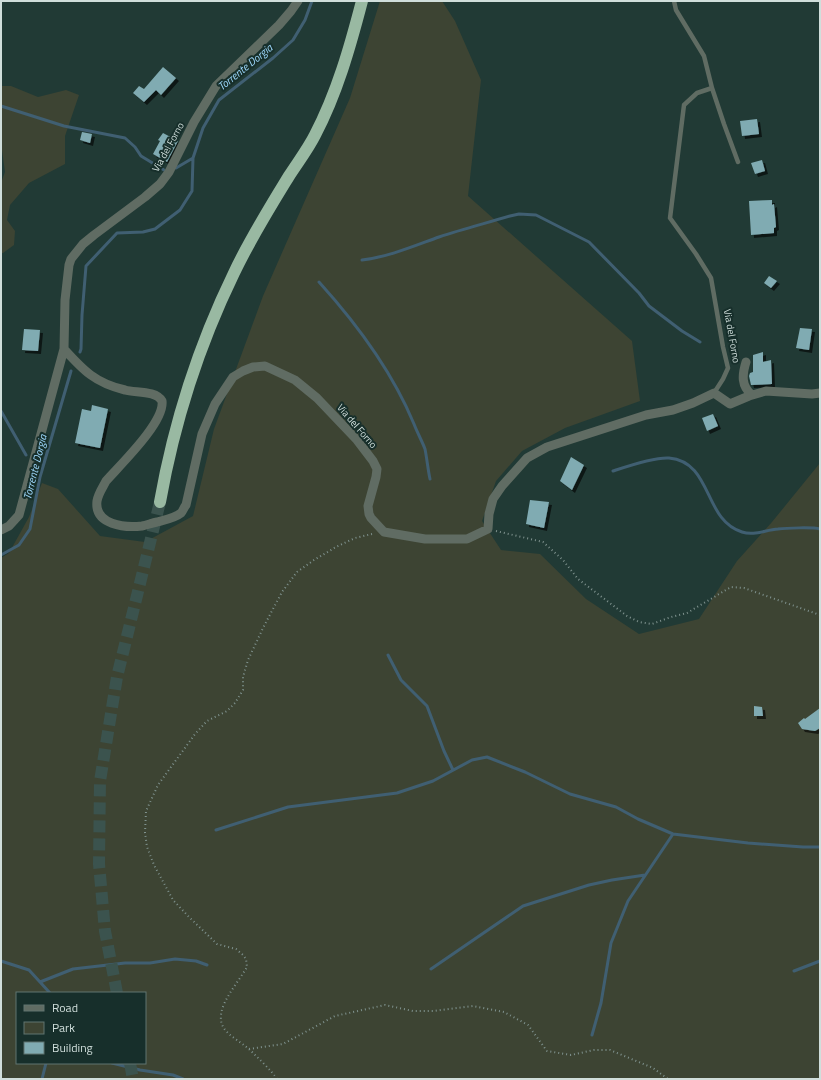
<svg xmlns="http://www.w3.org/2000/svg" width="821" height="1080" viewBox="0 0 821 1080" font-family="'Titillium Web',sans-serif">
<defs>
<filter id="shadow"><feDropShadow dx="3" dy="3" stdDeviation="0" flood-color="#0009"/></filter>
</defs>
<rect width="100%" height="100%" fill="#213a35"/>
<!-- green -->
<path fill="#3d4433" fill-rule="evenodd" d="M380,1h62l13,20 26,59 -13,116 164,145 8,60 -75,27 -43,23 -26,30 -14,40 19,29 39,4 46,45 53,35 60,-15 38,-58 35,-39 48,-59v616h-819v-521l8,-5 20,-36 13,-34 16,6 42,47 45,6 48,-26 21,-87 49,-133 87,-198zM17,993h128v70h-128z
M1,86h10l27,11 28,-7 13,5 -14,41v28l-36,19 -19,22 -3,15 8,11 -1,14 -11,8h-2v-70l4,-11 -4,-29z"/>
<g fill="none" stroke-linecap="round" stroke-linejoin="round">
<!-- stream -->
<path stroke="#405f72" stroke-width="3" d="M1,106l63,20 61,12 10,9 6,9 23,14
M176,168l17,-10
M362,260c26,-3 52,-14 77,-23 24,-8 48,-14 71,-21l9,-2 17,1 53,27 50,51 10,13 33,25 18,11
M319,282c38,42 73,89 95,142 3,8 8,17 11,25 2,10 3,21 5,30
M80,352l1,-3 1,-34 4,-49 31,-33 26,-1 12,-3 25,-19 12,-19 1,-33 10,-30 16,-28 54,-42 20,-18 12,-20 7,-19
M1,411l25,44
M613,471c15,-5 41,-14 56,-13 44,4 34,62 73,74 12,4 23,-2 36,-3 8,-1 35,-2 42,0
M1,555l18,-10 11,-16 10,-52 31,-106
M388,655l13,25 26,26 17,45 9,19
M216,830l72,-23 109,-14 36,-12 39,-21 15,-3 38,15 45,22 46,13 22,12 35,15 75,9 55,4h17
M1,961l28,9 21,23
M431,969l92,-63 66,-21 23,-5 33,-5
M794,971l26,-10
M40,982l33,-13 52,-6h25l25,-4 21,2 11,4
M592,1035l9,-32 10,-60 17,-42 45,-67
M112,1063l28,7 33,5 10,4
M42,1079l4,-16"/>
</g>
<!-- building -->
<path fill="#80abb2" filter="url(#shadow)" d="M163,67l13,11 -15,17 -5,-5 -12,12 -11,-9 6,-7 5,3z
M757,119l2,15 -17,2 -2,-15z
M82,132l10,2 -2,9 -10,-3z
M163,133l15,8 -11,21 -14,-8 7,-13 -2,-1z
M762,160l3,11 -10,3 -4,-11z
M772,200v5l2,-1 2,23 -2,1v5l-23,2 -2,-34z
M769,276l8,5 -6,7 -7,-5z
M800,328l12,1 -3,21 -13,-2z
M24,329l16,1 -2,21 -16,-1z
M763,352v10l8,-2 1,24 -21,1 -2,-9 1,-3 3,-1v-17z
M92,405l16,4 -8,39 -25,-5 7,-34 9,2z
M713,414l5,12 -11,5 -5,-13z
M571,457l13,8 -12,25 -12,-9z
M530,500l19,2 -5,26 -18,-4z
M754,706l8,1 1,9h-9z
M820,708v20l-5,3 -13,-2 -4,-6 6,-5 1,1z"/>
<g fill="none" stroke-linecap="round" stroke-linejoin="round">
<!-- highway-tunnel -->
<path stroke="#3b534e" stroke-width="12" stroke-dasharray="12 6" stroke-linecap="butt" d="M117,993l-12,-62 -6,-67 1,-83 17,-104 43,-175
M130,1063l3,16"/>
<!-- path -->
<path stroke="#7f928e" stroke-width="2" stroke-dasharray="1 3" stroke-linecap="butt" d="M496,531l47,11 20,18 15,19 49,37 12,6 13,2 19,-7 16,-4 44,-26 13,1 76,27
M249,1049l34,-5 52,-28 50,-11 28,6h20l40,-5 31,6 24,13 19,26 24,4 23,-5h16l43,18 15,11
M277,1079c-4,-7 -21,-23 -27,-29 -17,-15 -37,-19 -26,-46 6,-13 16,-25 23,-37l-1,-8 -3,-4 -7,-6 -19,-5 -28,-27 -16,-17 -19,-35 -7,-18 -2,-14 1,-22 12,-26 37,-51 12,-13 20,-10 8,-8 8,-13v-13l5,-17 16,-34 18,-34 15,-20 17,-12 22,-13 19,-9 17,-4
M792,1079h6"/>
<!-- lane -->
<path stroke="#606c63" stroke-width="4.5" d="M674,1l2,9 28,46 8,32 12,36 14,38
M712,88l-15,5 -13,12 -14,113 26,36 15,24 12,69 5,21 -5,11 -9,14"/>
<!-- street -->
<path stroke="#606c63" stroke-width="9" d="M64,349c19,21 31,34 61,41 10,3 31,0 37,11 3,21 -42,64 -56,80 -3,6 -8,13 -9,20 -3,24 28,27 45,25 5,-1 10,-3 15,-4 7,-2 18,-4 24,-9 2,-2 3,-6 5,-8l16,-71 13,-30 18,-27 10,-6 10,-4 12,-1 30,14 22,18 40,42 16,21 4,8 -1,8 -8,29 1,8 2,4 13,14 41,7h42l21,-10 1,-15 4,-15 9,-13 25,-28 20,-11 99,-32 27,-5 20,-7 21,-10 16,11 19,-8 17,-5 46,3 8,-1
M746,362c-4,13 -5,24 6,33
M1,530l8,-4 10,-11 45,-166 1,-49 4,-35 2,-6 12,-15 11,-9 51,-38 15,-13 9,-12 25,-50 22,-36 63,-61 12,-14 7,-10"/>
<!-- highway -->
<path stroke="#99b9a2" stroke-width="12" d="M160,502c14,-79 39,-157 74,-229 16,-34 36,-66 55,-97 9,-14 19,-27 26,-41 22,-42 35,-88 47,-134"/>
</g>
<g text-anchor="middle" dominant-baseline="central" stroke-width="4" stroke-linejoin="round" paint-order="stroke">
<!-- street labels -->
<g font-size="10" fill="#d0dedb" stroke="#172f2b">
<text transform="translate(168 147) rotate(-61)">Via del Forno</text>
<text transform="translate(732 336) rotate(80)">Via del Forno</text>
<text transform="translate(357 426) rotate(49)">Via del Forno</text>
</g>
<!-- water labels -->
<g font-size="11" font-style="italic" fill="#9ed8fc" stroke="#172f2b">
<text transform="translate(245 67) rotate(-39)">Torrente Dorgia</text>
<text transform="translate(35 467) rotate(-76)">Torrente Dorgia</text>
</g>
</g>
<!-- border -->
<rect width="821" height="1080" fill="none" stroke="#d0dedb" stroke-width="4"/>
<!-- legend -->
<rect x="16" y="992" width="130" height="72" fill="#172f2b" stroke="#617571"/>
<rect x="24" y="1005" width="20" height="6" fill="#606c63" stroke="#617571"/>
<text x="52" y="1012" font-size="12" fill="#d0dedb">Road</text>
<rect x="24" y="1022" width="20" height="12" fill="#3d4433" stroke="#617571"/>
<text x="52" y="1032" font-size="12" fill="#d0dedb">Park</text>
<rect x="24" y="1042" width="20" height="12" fill="#80abb2" stroke="#617571"/>
<text x="52" y="1052" font-size="12" fill="#d0dedb">Building</text>
</svg>
